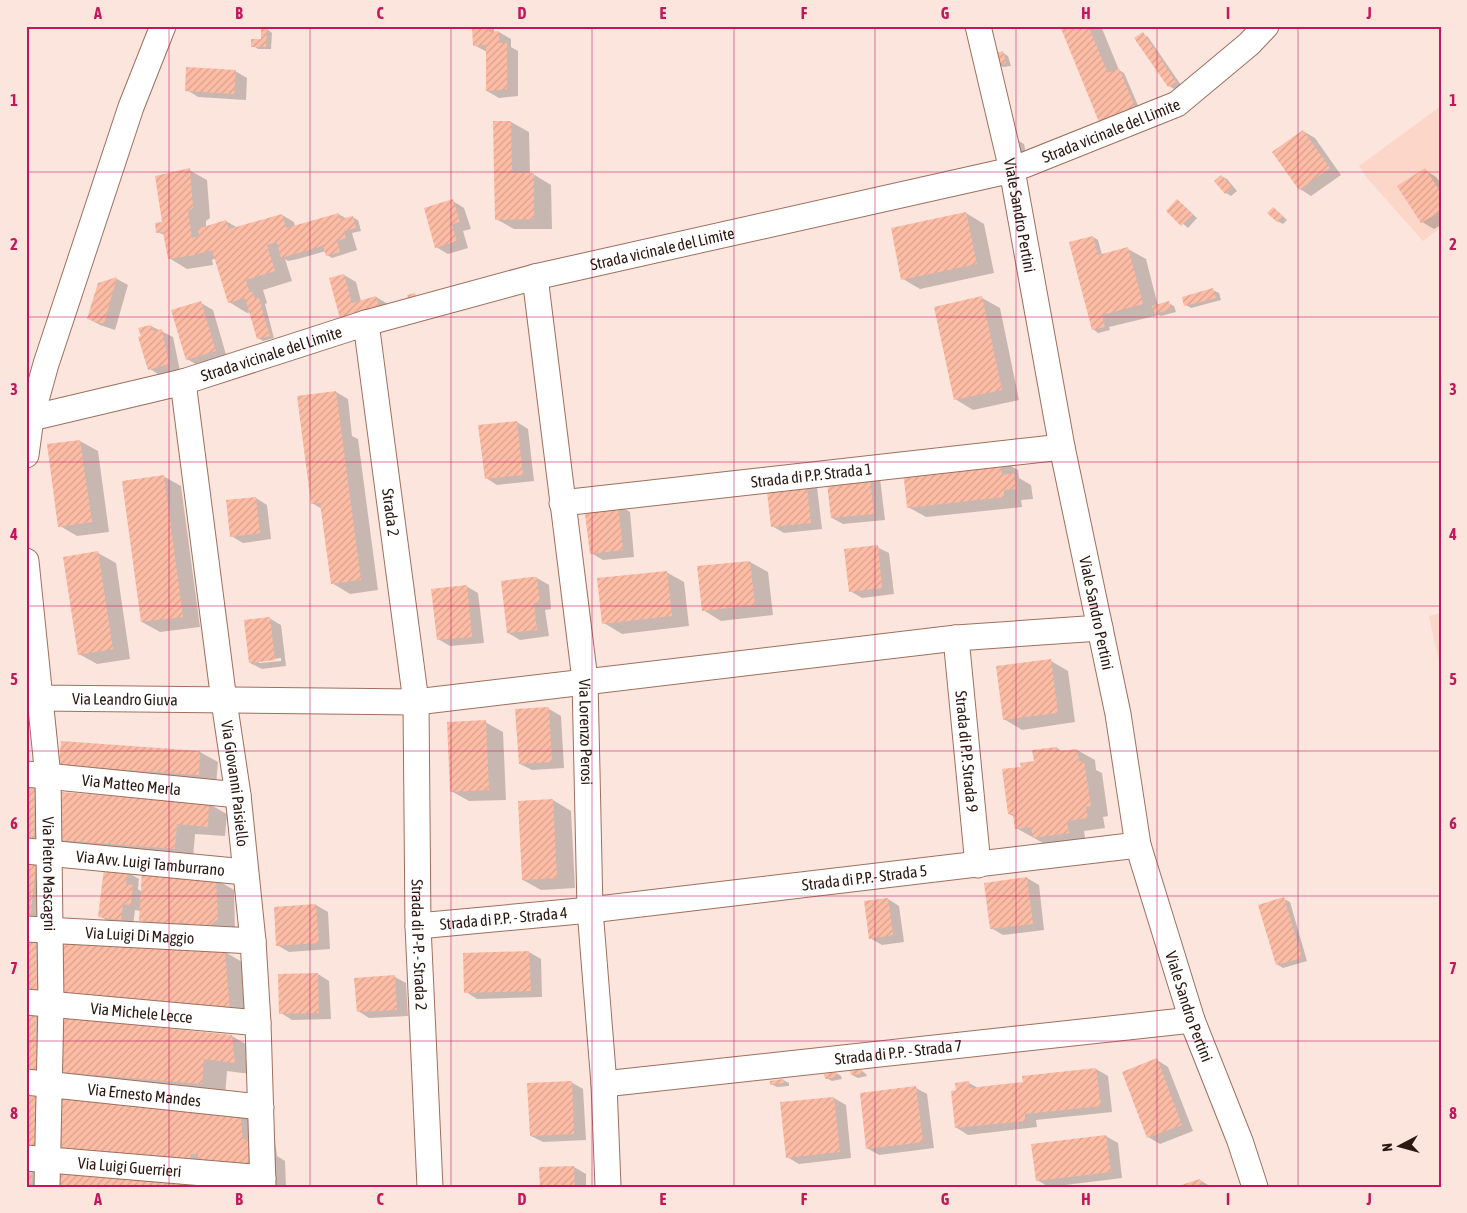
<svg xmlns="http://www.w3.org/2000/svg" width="1467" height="1213" viewBox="0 0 1467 1213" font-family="'Asap Condensed',sans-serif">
<defs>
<pattern id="building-hatch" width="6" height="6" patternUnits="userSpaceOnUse" patternTransform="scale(1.25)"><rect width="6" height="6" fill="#fdbca5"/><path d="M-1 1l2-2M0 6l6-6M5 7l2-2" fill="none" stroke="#d9a18d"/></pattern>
</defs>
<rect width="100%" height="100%" fill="#fbe5dd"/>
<!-- built -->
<path fill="#fcd6c8" d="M1441,106v121l-18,14 -55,-62 -9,-13z
M1441,613v57l-12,-54z"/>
<!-- shadow -->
<path fill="#0003" fill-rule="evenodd" d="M474,26h20v7l5,-1 12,7v8l7,4v45l-19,2 -12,-7v-39l-13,-7z
M1061,26h40l18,44 5,3 16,37 -22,22z
M267,29l5,4 -1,16h-13l-5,-3 10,-5z
M1143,34l5,3 33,48 -7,4 -5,-3z
M1003,53l5,3 3,10 -8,1 -5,-3z
M235,71l12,7 -1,22 -48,-3 -11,-7z
M494,122h17l18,10 1,42h3l18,11 1,44h-38l-18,-10z
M1303,131l12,7 26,37 -30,21 -11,-7z
M1019,141l5,3 2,9 -3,1 -6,-3 -2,-9z
M189,170l18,10 3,38 -4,3v6l20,-6 12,7 44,-13 12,7 1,5 43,-13 6,3 1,2 7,-2 6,3 3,11 -9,2 5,17 -25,8 -5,-3 -1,-4 -28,8 -10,2 -3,-2 7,22 -29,9 4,13 -2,1 9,34 -11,3 -5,-3 -8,-26 -3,1 -18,-11 -13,-44 -4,2 1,5 -26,4 -18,-11 -4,-23 -8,-3 7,-8z
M1425,170l11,7 5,6v42l-7,4 -12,-7z
M1221,176l6,3 10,12 -6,5 -5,-3z
M1177,200l20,18 -9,10 -20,-17z
M453,201l11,7 7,21 -8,2 5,17 -20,6 -12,-7z
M1274,208l13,12 -4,4 -6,-3z
M966,213l18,11 10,49 -74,16 -17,-10z
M1093,237l5,3 4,15 26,-6 18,10 12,47 10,-3 6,3 2,6 -15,4 -2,-1 -50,12 1,3 -12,3 -5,-4z
M344,275l12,7 5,19 15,-4 12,7 4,14 -50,4z
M117,279l11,6 -13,45 -15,-5 -11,-6 10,-35z
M1213,290l6,3 2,7 -30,8 -5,-3z
M982,298l18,10 19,92 -46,10 -18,-11z
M201,303l12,7 14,48 -28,8 -12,-7z
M151,326l22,11 7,34 -19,5 -11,-7z
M336,392l12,7 4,37 6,3 20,151 -28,4 -18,-11 -10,-74 -10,-6z
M517,422l11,7 6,52 -37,4 -11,-7z
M80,441l18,10 11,81 -32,4 -17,-10z
M1000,460l18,10 1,8 12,7 2,14 -12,1 1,7 -96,10 -18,-10z
M869,471l11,7 5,42 -42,4 -11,-6z
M163,476l18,10 19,141 -40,5 -18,-10z
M767,484l50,3 5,42 -38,4 -12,-7z
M256,498l11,7 4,34 -28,4 -12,-7z
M618,505l12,7 4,45 -31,3 -12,-7z
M877,547l12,6 5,41 -32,4 -12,-7z
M98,553l18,10 14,96 -33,5 -18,-10z
M750,562l18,10 5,43 -52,6 -18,-11z
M666,572l18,10 5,44 -67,8 -18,-11z
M537,578l12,7 2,24 -6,1 4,26 -29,4 -12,-7 -6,-51z
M466,586l12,7 6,50 -34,3 -12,-7z
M269,618l12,7 5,41 -24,3 -12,-6zM281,658v3l-22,2v-2z
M1051,661l17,10 7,51 -53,8 -18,-11z
M549,709l12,7 3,52 -32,2 -12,-6z
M485,722l18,10 3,68 -37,1 -18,-10z
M1057,748l6,4 14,-2 18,10 1,10 6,3 6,43 -5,1 2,11 -21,3 2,12 -34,5 -36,-20 -1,-11 -6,-3 13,-46 13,-6z
M200,752l18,10 -2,23 -155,-20z
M26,788h9l18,11 -1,48 -26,-2z
M553,800l18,11 4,77 -34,2 -18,-10z
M209,804l18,10 -2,22 -30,-2 -2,24 -116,-9 -18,-10z
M26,863l10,1 12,7 -5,48 -17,-2z
M127,872l12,7 -1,10 4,3 70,-15 22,13 1,39 -89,-6 -6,-3 1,-9 -6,-1 -2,16 -22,-3 -11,-7z
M1027,878l12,7 5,45 -41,5 -12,-7z
M888,899l11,7 5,36 -22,3 -12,-7z
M1284,899l6,3 17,59 -24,7 -5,-3z
M316,905l12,7 2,37 -41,3 -12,-7 -2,-37z
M26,936l199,16 24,14 4,58 -227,-23z
M529,952l12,7 1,38 -65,2 -11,-7z
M318,974l11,7 2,38 -39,1 -11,-7z
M395,977l11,6 2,33 -39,2 -11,-7z
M26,1015l10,1 23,14 1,52 -34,-3z
M232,1036l24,14 2,25 -31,-4 -2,26 -139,-12 -24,-13z
M1157,1060l11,7 25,64 -33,13 -12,-7z
M1096,1069l12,7 4,36 -76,8 1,7 -69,8 -11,-7 12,-45 9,5 46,-5 -1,-6z
M861,1070l5,4 1,2 -9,2 -6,-3z
M836,1073l5,3 1,3 -10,2 -6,-3z
M783,1080l6,3v3l-12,1 -6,-3z
M571,1082l12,7 3,51 -43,2 -12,-6z
M916,1088l11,6 7,54 -55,7 -12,-7z
M26,1094l213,19 35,20 3,23 8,5 1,26h-15l-245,-26z
M834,1098l12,7 5,53 -52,6 -12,-7z
M1106,1136l12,7 4,35 -73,9 -12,-7z
M574,1167l12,7v13h-45l-1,-18z
M32,1171l27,16h-33z
M1200,1180l11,7h-30z"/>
<!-- building -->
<path fill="url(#building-hatch)" d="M472,26h16l1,6 10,-1v12h8v46l-21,2v-46l-13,1z
M1060,26h28l20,47 11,-5 16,39 -36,15z
M261,28h6l-1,19h-15v-8h10z
M1143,32l33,50 -8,5 -34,-49z
M1003,51l3,12 -9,1 -2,-11z
M186,67l50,3 -2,24 -49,-3z
M493,121h18l1,52h22v46l-39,1z
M1303,130l27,38 -31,22 -27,-38z
M190,168l3,40 -5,3 4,27 8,-2 -3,-7 29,-9 3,9 53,-15 4,14 53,-15 1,6 13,-3 3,12 -12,3 2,7 -9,3 3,11 -14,4 -3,-11 -4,2 -38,11 -4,-16 -10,3 8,26 -29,9 4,13 2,-2 3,8 4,-1 11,38 -13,3 -12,-41 -17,5 -16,-53 -17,5 -27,4 -5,-27 -7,1 -1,-10 7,-1 -7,-46z
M1425,168l16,25v18l-20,12 -24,-37z
M1221,175l11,12 -7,7 -11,-13z
M453,199l7,23 -8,2 5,17 -22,7 -11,-40z
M1177,199l16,15 -12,12 -15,-15z
M1273,207l10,9 -6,6 -10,-9z
M966,212l11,52 -76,16 -10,-52z
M1093,236l5,19 30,-8 15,57 -41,11 3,12 -13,3 -23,-88z
M344,274l8,29 24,-7 5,15 -40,11 -12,-44z
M117,277l-13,47 -17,-5 11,-36z
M1213,288l3,10 -32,8 -2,-9z
M415,293l3,9 -8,2 -3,-9z
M982,296l20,94 -48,10 -20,-93z
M201,301l15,50 -30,9 -15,-50z
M1169,301l2,8 -16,5 -3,-8z
M151,325l2,6 9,-2 7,35 -21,6 -10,-33 3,-1 -3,-8z
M336,391l25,189 -30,4 -11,-81 -9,1 -14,-108z
M517,421l6,54 -38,4 -7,-54z
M80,440l12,82 -34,5 -11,-83z
M1000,459l2,16 12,-2 2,16 -12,1v7l-97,11 -4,-38z
M869,470l5,44 -43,4 -5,-43z
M164,475l19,142 -42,5 -19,-141z
M806,479l5,44 -40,4 -5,-44z
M256,497l4,36 -30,4 -4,-37z
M618,504l5,46 -33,4 -5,-40 7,-1 -1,-6z
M878,545l4,43 -33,4 -5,-43z
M98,551l15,98 -35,6 -15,-98z
M750,561l5,44 -53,6 -5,-45z
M667,571l5,45 -70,8 -5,-46z
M531,577h6l3,26h-6l3,27 -30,3 -6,-52z
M467,585l5,52 -35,3 -6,-51z
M270,617l5,43 -26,3 -5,-43z
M1051,659l7,54 -55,7 -7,-54z
M549,707l3,55 -33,2 -4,-55z
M486,720l3,70 -39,2 -3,-70z
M61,741l139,10 -1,24 -140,-10z
M1057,747l1,4 19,-2 2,13 5,-1 7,45 -5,1 2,11 -21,3 2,12 -36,5 -2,-11 -16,2 -2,-15h-5l-6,-45 19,-2 -1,-4 14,-2 -2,-11z
M26,786l9,1 -1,51 -8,-1z
M61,792l148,11 -1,24 -31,-3 -2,25 -117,-9z
M553,799l4,79 -35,2 -4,-79z
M26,862l10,1 -5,50h-5z
M104,869l24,2 -2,13 7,1 -2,20 -8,-1 -2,16 -23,-3z
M142,872l74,7 2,40 -11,9 -21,-3 1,-2 -5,-1 -1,2 -42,-3z
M1027,877l6,47 -43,5 -6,-46z
M1284,897l18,61 -26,7 -18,-60z
M888,898l5,37 -24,4 -5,-38z
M316,904l3,39 -43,3 -2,-39z
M26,935l10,1 1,55 -11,-1z
M61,939l164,12 5,60 -169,-18z
M529,951l2,40 -67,2 -1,-40z
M318,973l1,40 -40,1 -1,-40z
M395,975l2,35 -40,2 -3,-34z
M26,1014l10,1 1,55 -11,-1z
M62,1017l170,18 3,28 -31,-4 -2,25 -141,-12z
M1157,1058l25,67 -35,13 -25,-66z
M1096,1068l5,38 -76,8v7l-70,7 -4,-37 5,-1 -1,-7 14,-2 1,7 53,-6 -1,-6z
M861,1069l1,5 -11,1 -1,-4z
M836,1072l1,5 -12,2 -1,-5z
M783,1079l1,4 -14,2v-4z
M572,1081l2,53 -44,2 -3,-53z
M916,1086l7,56 -57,7 -6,-56z
M26,1092l11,1v53l-11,-1z
M60,1096l180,16 3,27 8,1 2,29 -55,-5v-10h-7l-1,7 -128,-11z
M834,1097l6,55 -54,6 -6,-56z
M1106,1135l5,37 -75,9 -5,-37z
M574,1166l1,21h-35l-1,-20z
M26,1169l6,1 -1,17h-5z
M60,1173l131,12v2h-131z
M1200,1179l3,8h-25v-1z"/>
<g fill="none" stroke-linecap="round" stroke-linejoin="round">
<defs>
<g id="minor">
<path id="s1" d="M978,26l34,144 50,277 56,267 20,131 54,175 48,121 15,46"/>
<path id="s2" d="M535,277l50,403 5,230 14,174 4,103"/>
<path id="s3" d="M366,323l50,379 2,224 12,261"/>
<path id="s4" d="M183,382l41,319 14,94 15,146 5,82 5,164"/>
<path id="s5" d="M31,418l152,-36 183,-59 169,-46 477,-107 165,-66 72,-60 17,-18"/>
<path d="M26,455l5,-37 15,-54 85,-257 32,-81"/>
<path id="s6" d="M562,503l500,-56"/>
<path id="s7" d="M26,561l22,216 3,227 -4,183"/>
<path id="s8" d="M956,638l22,227"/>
<path id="s9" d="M26,696l13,2 377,4 540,-64 144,-10"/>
<path id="s10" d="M26,774l212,21"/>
<path id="s11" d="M26,851l219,21"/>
<path id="s12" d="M418,926l172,-16 548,-65"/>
<path id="s13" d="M26,929l227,12"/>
<path id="s14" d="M26,1002l232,21"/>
<path id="s15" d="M26,1082l235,25"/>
<path id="s16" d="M604,1084l588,-64"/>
<path id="s17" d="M26,1158l237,20"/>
</g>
</defs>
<!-- minor casing -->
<use href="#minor" stroke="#9f6f5e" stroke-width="27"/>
<!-- minor -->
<use href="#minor" stroke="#fff" stroke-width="25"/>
</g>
<!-- grid -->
<path fill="none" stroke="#c2185b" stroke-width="1" stroke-opacity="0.55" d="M169,26v1161M310,26v1161M451,26v1161M592,26v1161M734,26v1161M875,26v1161M1016,26v1161M1157,26v1161M1298,26v1161M26,172h1415M26,317h1415M26,462h1415M26,606h1415M26,751h1415M26,896h1415M26,1041h1415"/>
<g text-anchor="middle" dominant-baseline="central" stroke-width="4.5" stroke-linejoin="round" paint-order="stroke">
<!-- street labels -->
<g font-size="16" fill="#2b1811" stroke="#fbe5dd">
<text stroke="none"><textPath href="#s5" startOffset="1119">Strada vicinale del Limite</textPath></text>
<text stroke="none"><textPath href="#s1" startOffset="194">Viale Sandro Pertini</textPath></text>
<text stroke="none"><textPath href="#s5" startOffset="654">Strada vicinale del Limite</textPath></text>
<text stroke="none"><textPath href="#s5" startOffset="249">Strada vicinale del Limite</textPath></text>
<text stroke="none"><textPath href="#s6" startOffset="251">Strada di P.P. Strada 1</textPath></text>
<text stroke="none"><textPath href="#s3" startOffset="191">Strada 2</textPath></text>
<text stroke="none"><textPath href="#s1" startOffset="599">Viale Sandro Pertini</textPath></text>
<text stroke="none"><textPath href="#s9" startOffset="99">Via Leandro Giuva</textPath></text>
<text stroke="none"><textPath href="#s2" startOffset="458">Via Lorenzo Perosi</textPath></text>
<text stroke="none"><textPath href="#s8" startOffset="114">Strada di P.P. Strada 9</textPath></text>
<text stroke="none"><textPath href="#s4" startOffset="405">Via Giovanni Paisiello</textPath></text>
<text stroke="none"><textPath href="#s10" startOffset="106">Via Matteo Merla</textPath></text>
<text stroke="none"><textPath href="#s11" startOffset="125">Via Avv. Luigi Tamburrano</textPath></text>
<text stroke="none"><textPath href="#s7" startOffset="314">Via Pietro Mascagni</textPath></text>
<text stroke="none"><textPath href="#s12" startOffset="449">Strada di P.P.- Strada 5</textPath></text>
<text stroke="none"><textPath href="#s12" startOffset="86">Strada di P.P. - Strada 4</textPath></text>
<text stroke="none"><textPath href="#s13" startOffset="114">Via Luigi Di Maggio</textPath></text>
<text stroke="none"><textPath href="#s3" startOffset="625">Strada di P-P. - Strada 2</textPath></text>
<text stroke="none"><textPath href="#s1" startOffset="1004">Viale Sandro Pertini</textPath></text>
<text stroke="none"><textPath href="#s14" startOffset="116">Via Michele Lecce</textPath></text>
<text stroke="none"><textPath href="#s16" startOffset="296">Strada di P.P. - Strada 7</textPath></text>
<text stroke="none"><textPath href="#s15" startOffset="119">Via Ernesto Mandes</textPath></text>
<text stroke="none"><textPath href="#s17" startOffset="104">Via Luigi Guerrieri</textPath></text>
</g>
</g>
<!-- border -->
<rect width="1467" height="1213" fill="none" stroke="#fbe5dd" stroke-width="55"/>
<!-- north arrow -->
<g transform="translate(1400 1146) rotate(264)" stroke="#fbe5dd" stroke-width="4" paint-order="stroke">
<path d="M0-4L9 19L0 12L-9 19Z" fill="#2b1811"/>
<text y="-8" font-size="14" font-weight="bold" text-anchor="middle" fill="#2b1811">N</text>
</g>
<rect x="28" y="28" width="1412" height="1158" fill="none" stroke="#c2185b" stroke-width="2"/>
<g font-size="16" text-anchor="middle" font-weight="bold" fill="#c2185b">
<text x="98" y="19">A</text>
<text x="239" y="19">B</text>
<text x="380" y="19">C</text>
<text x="522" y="19">D</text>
<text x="663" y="19">E</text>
<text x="804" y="19">F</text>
<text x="945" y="19">G</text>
<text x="1086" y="19">H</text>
<text x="1228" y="19">I</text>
<text x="1369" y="19">J</text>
<text x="14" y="106">1</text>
<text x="1453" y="106">1</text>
<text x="14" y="250">2</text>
<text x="1453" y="250">2</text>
<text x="14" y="395">3</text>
<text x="1453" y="395">3</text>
<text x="14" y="540">4</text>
<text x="1453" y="540">4</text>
<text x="14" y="685">5</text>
<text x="1453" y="685">5</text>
<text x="14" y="829">6</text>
<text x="1453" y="829">6</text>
<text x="14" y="974">7</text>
<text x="1453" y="974">7</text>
<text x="14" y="1119">8</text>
<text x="1453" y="1119">8</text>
<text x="98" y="1205">A</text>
<text x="239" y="1205">B</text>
<text x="380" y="1205">C</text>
<text x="522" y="1205">D</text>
<text x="663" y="1205">E</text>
<text x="804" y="1205">F</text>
<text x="945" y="1205">G</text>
<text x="1086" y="1205">H</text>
<text x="1228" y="1205">I</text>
<text x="1369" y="1205">J</text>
</g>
</svg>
